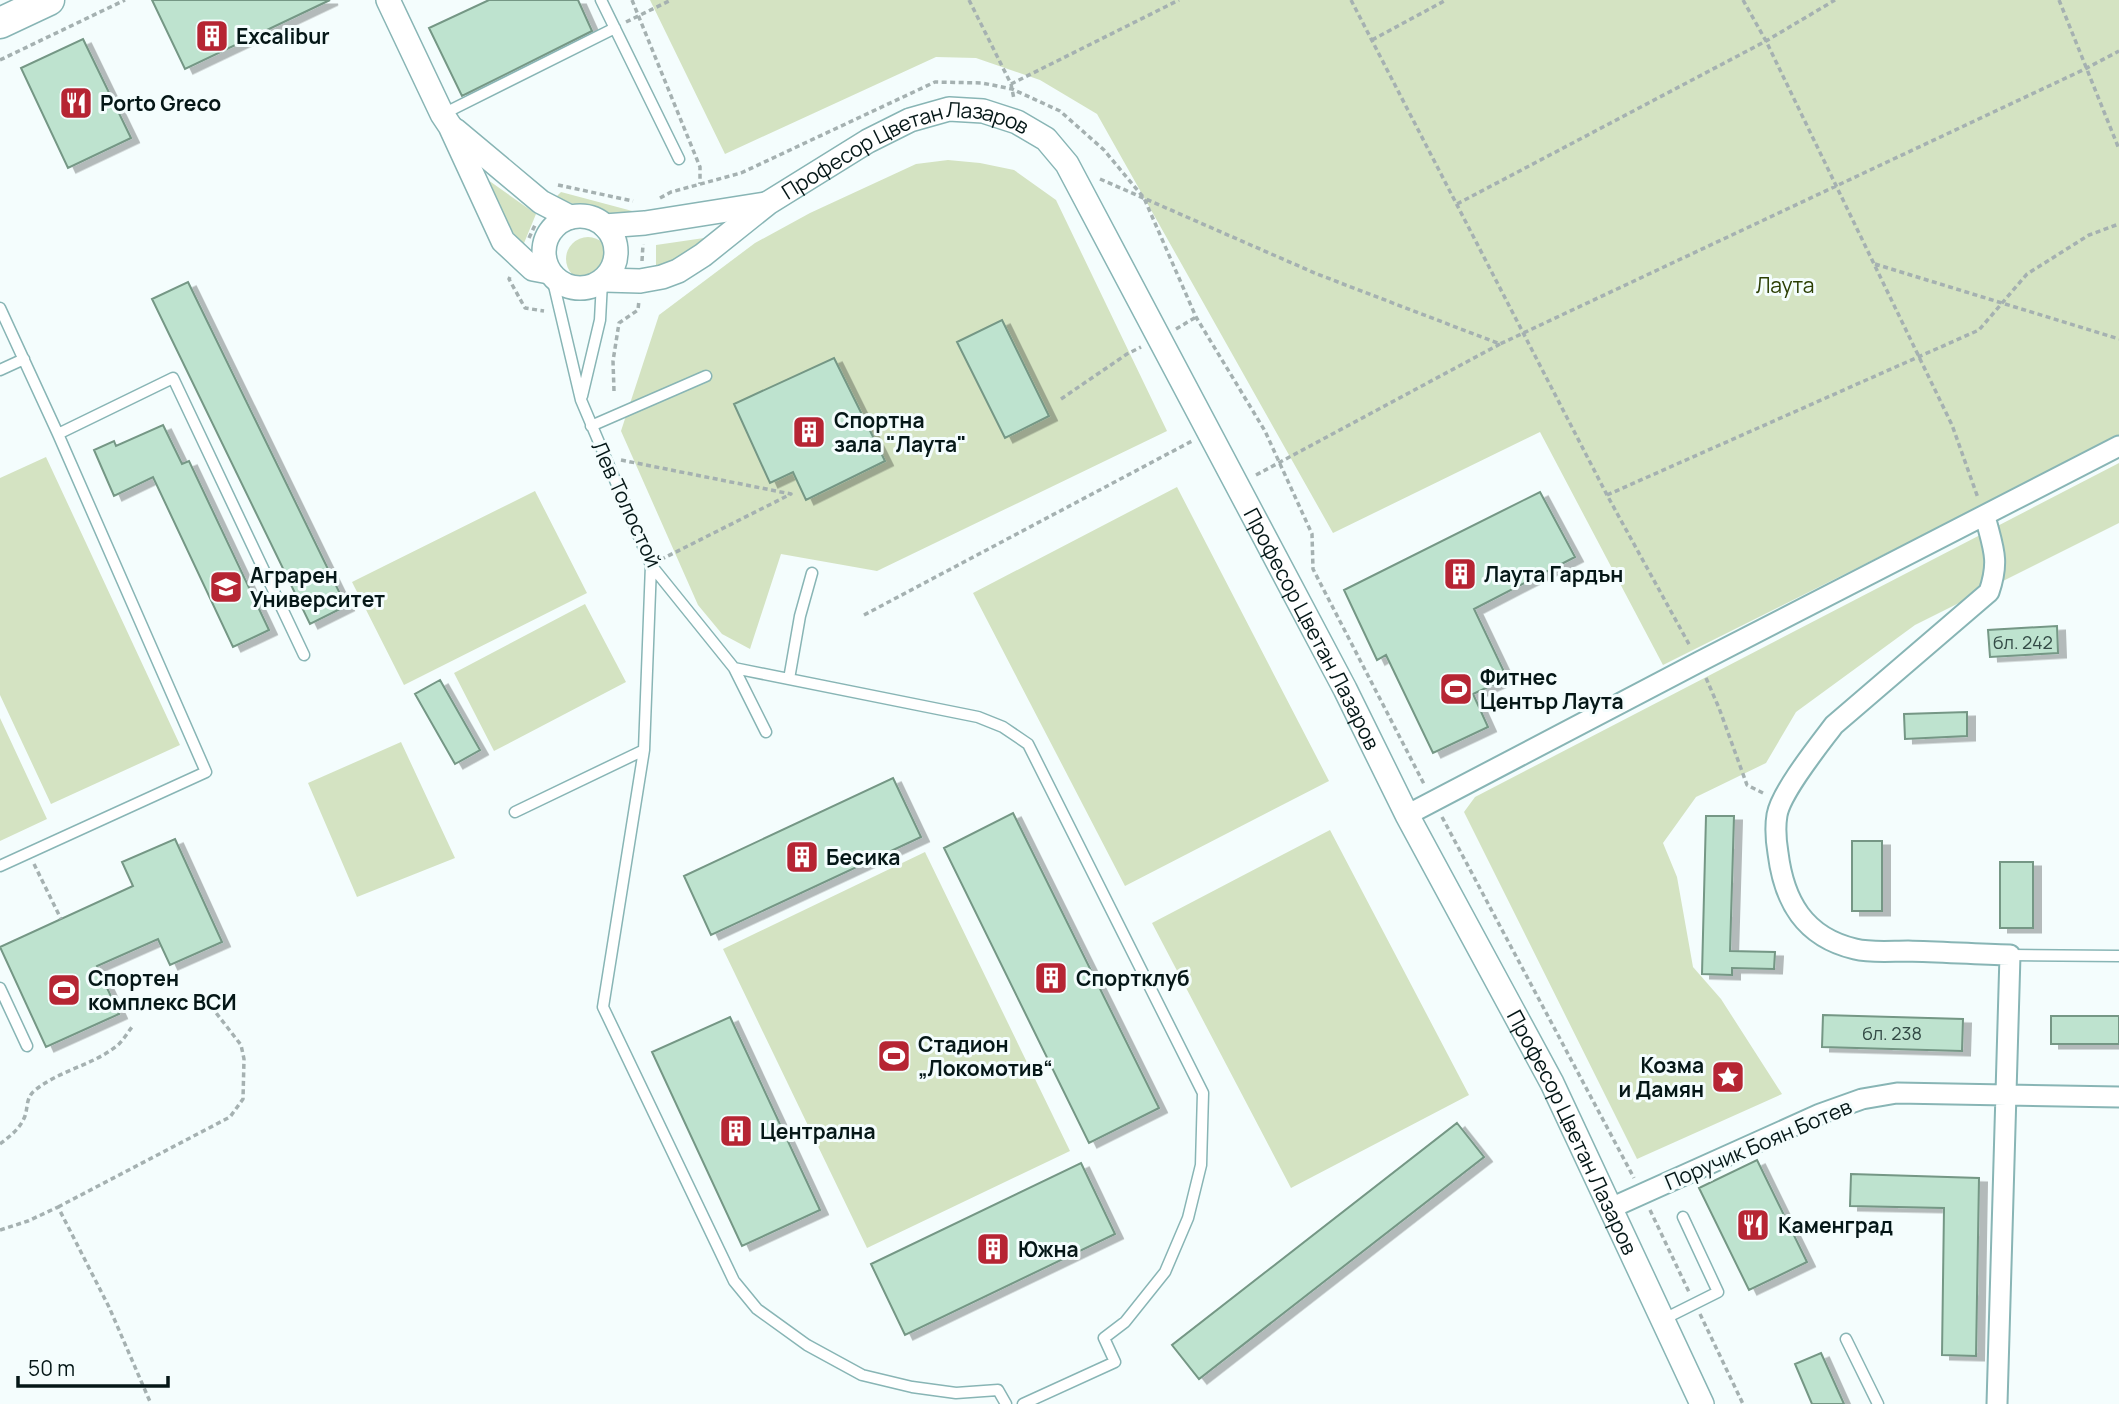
<svg xmlns="http://www.w3.org/2000/svg" width="2119" height="1404" viewBox="0 0 2119 1404" font-family="Manrope,sans-serif">
<defs>
<filter id="shadow"><feDropShadow dx="8" dy="4.5" stdDeviation="0" flood-color="#0004"/></filter>
</defs>
<rect width="100%" height="100%" fill="#f4fdfd"/>
<!-- green -->
<path fill="#d4e3c2" d="M650,0h1469v437l-456,228 -123,-233 -207,101 -236,-419 -57,-34 -64,-22 -40,-1 -211,97z
M948,160l32,3 34,7 42,30 111,231 -290,140 -96,-17 -31,95 -28,-15 -24,-29 -77,-174 38,-116 96,-72 55,-30 106,-49z
M488,180l48,34 -14,34 -35,-62z
M561,192l75,20 3,9 -48,-10 -35,-14z
M711,237l-55,36v-28z
M566 259a22 22 0 1 1 44 0a22 22 0 1 1-44 0Z
M46,457l134,288 -129,59 -51,-109v-217z
M2119,463v60l-204,102 -119,87 -30,51 -70,34 -33,46 14,34 16,90 28,32 61,95 -145,65 -173,-347 11,-15z
M1177,487l152,294 -204,105 -152,-293z
M535,491l52,102 -183,92 -52,-103z
M585,604l41,78 -132,69 -40,-78z
M0,718l47,101 -47,22z
M401,742l54,116 -98,39 -49,-114z
M1330,830l139,265 -178,93 -139,-265z
M925,852l145,299 -203,97 -144,-299z"/>
<!-- building -->
<path fill="#bee3cf" stroke="#749785" stroke-width="2" filter="url(#shadow)" d="M152,0h178l-145,69z
M489,0h89l14,31 -130,65 -33,-68z
M83,39l48,99 -63,30 -47,-100z
M188,282l158,324 -36,18 -158,-325z
M1002,320l47,96 -44,22 -48,-96z
M834,358l51,103 -79,39 -13,-28 -23,11 -36,-79z
M163,425l19,39 7,-3 80,169 -36,17 -80,-170 -39,19 -20,-46 20,-9 2,5z
M1540,492l35,65 -101,52 33,69 -34,16 15,33 -55,26 -47,-98 -9,5 -33,-70z
M2057,626l1,27 -68,4 -2,-27z
M440,680l40,70 -25,14 -40,-70z
M1967,712v24l-62,3 -1,-25z
M893,778l28,59 -210,98 -27,-59z
M1013,813l146,295 -70,35 -145,-295z
M1706,816h28l-4,135 45,1 -1,17 -42,-1v7l-30,-1z
M175,839l47,103 -52,23 -12,-26 -61,27 22,48 -73,33 -46,-100 133,-61 -11,-24z
M1852,841h30v70h-30z
M2000,862h33v66h-33z
M1823,1015l140,4 -1,32 -140,-4z
M2051,1016h68v28h-68z
M730,1017l90,193 -78,36 -90,-194z
M1457,1123l27,34 -285,222 -27,-34z
M1757,1160l50,102 -58,28 -50,-102z
M1081,1163l34,71 -210,101 -34,-71z
M1851,1174l128,4 -3,178 -34,-1 2,-147 -94,-2z
M1821,1353l23,51h-32l-17,-40z"/>
<g fill="none" stroke-linecap="round" stroke-linejoin="round">
<defs>
<path id="service" d="M601,0l78,159
M443,114l172,-86
M552,277l29,123 70,165 83,103 32,64
M0,308l58,126 148,338 -206,94
M0,370l24,-11
M582,396l18,-76 2,-38
M591,426l115,-50
M58,434l115,-56 131,277
M651,565l-7,185 -41,257 131,274 23,28 50,36 55,30 50,12 44,6 42,-3 8,14
M734,668l244,49 25,10 25,17 175,349 -2,72 -13,53 -23,54 -40,50 -21,16 11,24 -92,42
M789,679l11,-63 12,-43
M515,812l129,-62
M2010,955l109,1
M0,988l27,58
M1664,1319l54,-27 -35,-75
M1846,1339l32,65"/>
<path id="minor" d="M1985,516c8,32 15,44 4,76l-155,133c-15,20 -53,67 -57,90 -2,12 -1,26 1,38 6,48 26,84 77,96 16,4 36,2 53,2 34,1 68,3 102,4l-13,449
M1407,815l292,-153 420,-216
M1611,1208l209,-94 42,-15 35,-6 222,4"/>
<g id="tertiary">
<path d="M388,0l54,114 8,12 53,115 30,28 16,3"/>
<path d="M455,130l86,72 29,15"/>
<circle cx="580" cy="252" r="36"/>
<path d="M605,226l40,-3 120,-19"/>
<path id="s1" d="M604,280l36,1 22,-4 16,-6 25,-16 65,-52 100,-62 42,-21 39,-11 34,2 34,11 29,17 21,25 278,525 62,126 145,268 150,321"/>
</g>
<path id="primary" d="M0,23l49,-23"/>
</defs>
<!-- service casing -->
<use href="#service" stroke="#88b5b5" stroke-width="13"/>
<!-- minor casing -->
<use href="#minor" stroke="#88b5b5" stroke-width="23"/>
<!-- tertiary casing -->
<use href="#tertiary" stroke="#88b5b5" stroke-width="26"/>
<!-- primary casing -->
<use href="#primary" stroke="#88b5b5" stroke-width="33"/>
<!-- path -->
<path stroke="#a5b1b1" stroke-width="3.5" stroke-dasharray="5 3.5" stroke-linecap="butt" d="M632,0l68,167v17
M969,0l42,84 3,15
M1351,0l256,495 83,151
M1743,0l23,41 186,384 26,73
M2059,0l60,149
M626,22l45,-22
M1372,40l74,-40
M0,60l125,-60
M1011,84l168,-84
M1100,179l217,95 183,70 585,-275 34,-18
M558,185l75,16
M660,198l11,-6 70,-19 194,-91 47,1 30,6 48,22 44,39 40,48 52,119 69,114 47,103 1,35 112,217
M1457,204l309,-163 69,-41
M529,238l7,-15
M642,261l1,-17
M1875,264l244,75
M510,277l-1,2 16,29 19,3
M1176,329l20,-12
M614,391l-1,-30 6,-38 19,-13 1,-10
M1061,399l66,-45 14,-7
M621,460l170,34 -129,65
M1256,475l244,-131
M1607,495l372,-165 48,-56 62,-39 30,-11
M864,615l328,-174
M1706,678l13,30 28,77 18,9
M1442,817l192,361
M34,864l27,55
M0,1144c10,-8 20,-15 25,-28 3,-9 1,-18 9,-25 25,-21 61,-26 85,-47 5,-5 9,-12 13,-17
M58,1207l172,-90 13,-18 1,-40 -3,-14 -31,-40
M1650,1210l39,82
M0,1230l28,-9 30,-14 51,100 42,97
M1700,1314l43,90"/>
<!-- service -->
<use href="#service" stroke="#fff" stroke-width="10"/>
<!-- minor -->
<use href="#minor" stroke="#fff" stroke-width="19"/>
<!-- tertiary -->
<use href="#tertiary" stroke="#fff" stroke-width="23"/>
<!-- primary -->
<use href="#primary" stroke="#fff" stroke-width="30"/>
</g>
<!-- icons -->
<defs>
<symbol id="building-square" viewBox="-11 -11 22 22"><rect x="-9" y="-9" width="18" height="18" rx="4" fill="#b62533" stroke="#f4fdfd"/><path d="M-4-6H4V6H1V3H-1V6H-4ZM-2.5-4.3h1.7v1.8h-1.7ZM.8-4.3h1.7v1.8H.8ZM-2.5-1h1.7V.8h-1.7ZM.8-1h1.7V.8H.8Z" fill="#fff"/></symbol>
<symbol id="restaurant-square" viewBox="-11 -11 22 22"><rect x="-9" y="-9" width="18" height="18" rx="4" fill="#b62533" stroke="#f4fdfd"/><path d="M-5-6h1v4h1v-4h1v4h1v-4h1v5L-1.5 .5V6h-2V.5L-5-1ZM5-6V6H3V1.5H1.5Q1.5-4 5-6Z" fill="#fff"/></symbol>
<symbol id="university-square" viewBox="-11 -11 22 22"><rect x="-9" y="-9" width="18" height="18" rx="4" fill="#b62533" stroke="#f4fdfd"/><path d="M0-5L7-2L0 1L-7-2ZM-4 1L0 2.5L4 1V4Q0 6-4 4Z" fill="#fff"/></symbol>
<symbol id="stadium-square" viewBox="-11 -11 22 22"><rect x="-9" y="-9" width="18" height="18" rx="4" fill="#b62533" stroke="#f4fdfd"/><path d="M0-5a6.5 5 0 1 0 0 10a6.5 5 0 1 0 0-10ZM-3.5-1.8h7v3.6h-7Z" fill="#fff"/></symbol>
<symbol id="sight-square" viewBox="-11 -11 22 22"><rect x="-9" y="-9" width="18" height="18" rx="4" fill="#b62533" stroke="#f4fdfd"/><path d="M0-6L1.8-2.2L6-1.7L2.9 1.2L3.7 5.4L0 3.3L-3.7 5.4L-2.9 1.2L-6-1.7L-1.8-2.2Z" fill="#fff"/></symbol>
</defs>
<g fill-rule="evenodd">
<use href="#building-square" x="193" y="17" width="38" height="38"/>
<use href="#restaurant-square" x="57" y="84" width="38" height="38"/>
<use href="#building-square" x="790" y="413" width="38" height="38"/>
<use href="#building-square" x="1441" y="555" width="38" height="38"/>
<use href="#university-square" x="207" y="568" width="38" height="38"/>
<use href="#stadium-square" x="1437" y="670" width="38" height="38"/>
<use href="#building-square" x="783" y="838" width="38" height="38"/>
<use href="#building-square" x="1032" y="959" width="38" height="38"/>
<use href="#stadium-square" x="45" y="971" width="38" height="38"/>
<use href="#stadium-square" x="875" y="1037" width="38" height="38"/>
<use href="#sight-square" x="1709" y="1058" width="38" height="38"/>
<use href="#building-square" x="717" y="1112" width="38" height="38"/>
<use href="#restaurant-square" x="1734" y="1206" width="38" height="38"/>
<use href="#building-square" x="974" y="1230" width="38" height="38"/>
</g>
<g text-anchor="middle" dominant-baseline="central" stroke-width="6" stroke-linejoin="round" paint-order="stroke">
<!-- number labels -->
<g font-size="18" fill="#334a45">
<text x="2023" y="642">бл. 242</text>
<text x="1892" y="1033">бл. 238</text>
</g>
<!-- poi labels -->
<g font-size="21" font-weight="bold" fill="#051717" stroke="#f4fdfd" text-anchor="start">
<text x="236" y="36">Excalibur</text>
<text x="100" y="103">Porto Greco</text>
<text x="834" y="420">Спортна<tspan x="834" dy="24">зала "Лаута"</tspan></text>
<text x="1484" y="574">Лаута Гардън</text>
<text x="250" y="575">Аграрен<tspan x="250" dy="24">Университет</tspan></text>
<text x="1480" y="677">Фитнес<tspan x="1480" dy="24">Център Лаута</tspan></text>
<text x="826" y="857">Бесика</text>
<text x="88" y="978">Спортен<tspan x="88" dy="24">комплекс ВСИ</tspan></text>
<text x="1076" y="978">Спортклуб</text>
<text x="918" y="1044">Стадион<tspan x="918" dy="24">„Локомотив“</tspan></text>
<text x="1704" y="1065" text-anchor="end">Козма<tspan x="1704" dy="24">и Дамян</tspan></text>
<text x="760" y="1131">Централна</text>
<text x="1778" y="1225">Каменград</text>
<text x="1018" y="1249">Южна</text>
</g>
<!-- street labels -->
<g font-size="21" fill="#051717" stroke="#f4fdfd">
<text stroke="none"><textPath href="#s1" startOffset="341">Професор Цветан Лазаров</textPath></text>
<text transform="translate(627 504) rotate(65)">Лев Толостой</text>
<text stroke="none"><textPath href="#s1" startOffset="1055">Професор Цветан Лазаров</textPath></text>
<text stroke="none"><textPath href="#s1" startOffset="1622">Професор Цветан Лазаров</textPath></text>
<text transform="translate(1758 1144) rotate(-23)">Поручик Боян Ботев</text>
</g>
<!-- park labels -->
<g font-size="21" fill="#2b3e03" stroke="#f4fdfd">
<text x="1785" y="285">Лаута</text>
</g>
</g>
<!-- scale -->
<path d="M18 1376v10h150v-10" fill="none" stroke="#051717" stroke-width="3.5"/>
<text x="28" y="1376" font-size="21" fill="#051717" stroke="#f4fdfd" stroke-width="5" paint-order="stroke">50 m</text>
</svg>
